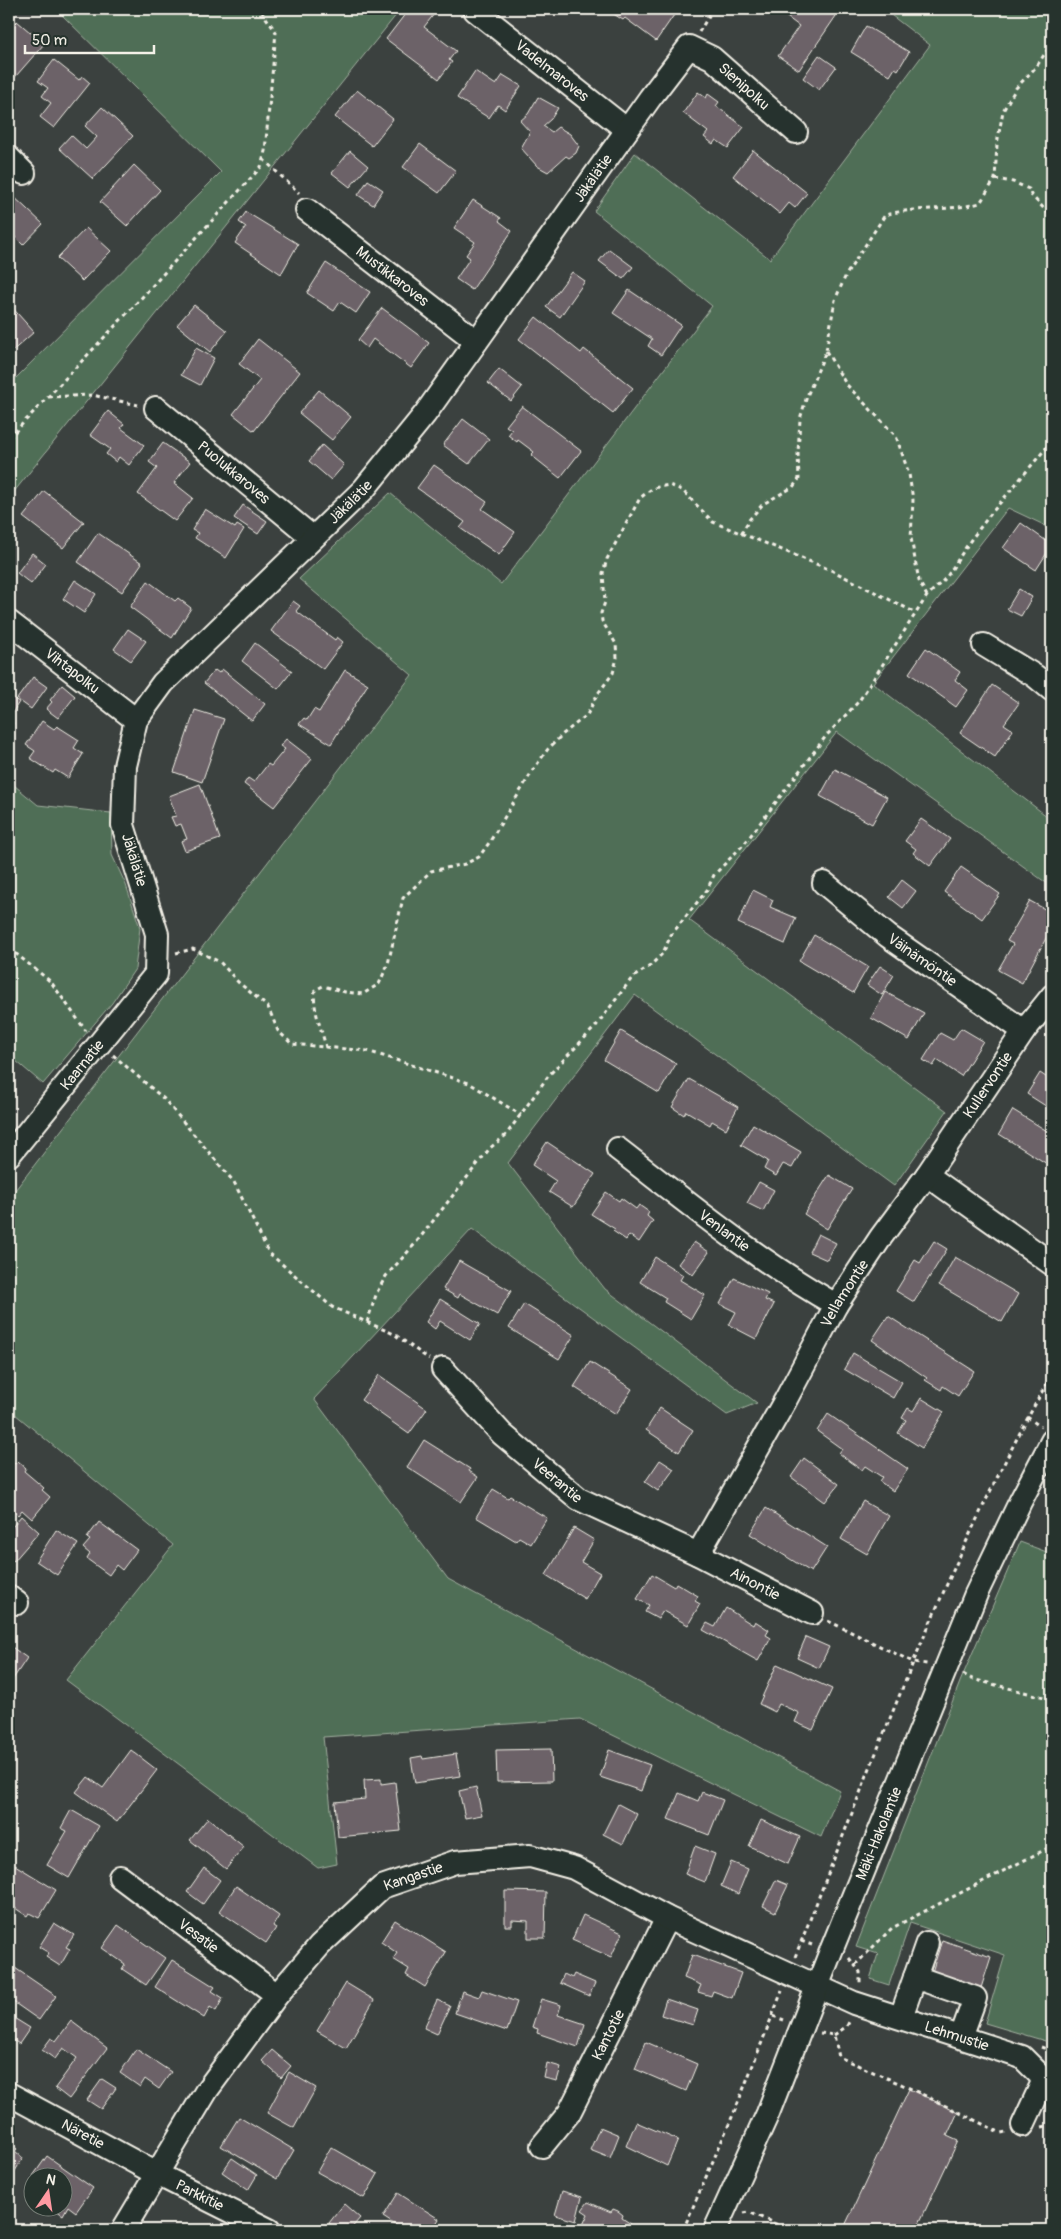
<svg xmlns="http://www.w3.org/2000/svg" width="1061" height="2239" viewBox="0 0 1061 2239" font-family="Pangolin,sans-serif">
<rect width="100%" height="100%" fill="#3b413f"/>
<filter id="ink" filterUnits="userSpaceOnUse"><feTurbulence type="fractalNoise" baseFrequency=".02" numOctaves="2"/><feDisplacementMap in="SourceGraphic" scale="10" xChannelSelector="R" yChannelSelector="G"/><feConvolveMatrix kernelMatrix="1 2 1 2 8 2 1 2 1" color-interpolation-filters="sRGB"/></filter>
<g filter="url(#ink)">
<!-- green -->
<path fill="#506e57" stroke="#a2b0a0" d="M56,9h345l-392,489v-113l212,-213z
M883,9h169v524l-10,-9 -34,-16 -135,175 179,137v67l-215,-155 -148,188 258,191 -53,75 -259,-191 -127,168 97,126 152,114 -30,12 -255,-186 -158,170 134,180 392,212 -19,46 -241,-118 -257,18 14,127 -19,4 -252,-188 107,-135 -164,-136v-211l403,-523 -113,-96 91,-86 111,91 211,-278 -118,-95 41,-58 135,106 160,-214z
M9,781l29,24 73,8 1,42 14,30 14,43 -5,41 -23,34 -69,81 -34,-29z
M1020,1542l32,12v489l-67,-20 20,-68 -95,-32 -21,62 -19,-6 8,-25 -22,-7 104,-265z"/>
<!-- building -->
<path fill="#6c6268" stroke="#f4f1e8" d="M409,9h29l-14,18 32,24 -7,9 3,2 -13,17 -53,-40z
M615,9h50l9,6 -18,26 -31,-23 -2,2 -11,-7z
M783,9h43l10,7 -37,54 -21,-14 21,-30 -19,-14z
M17,21l27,23 -35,40v-54z
M866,26l43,26 -11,18 -3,-2 -5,8 -39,-24z
M819,55l17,12 -17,23 -16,-12z
M54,60l25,20 3,-4 8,7 -36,45 -14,-11 11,-14 -9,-7 6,-8 -10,-7z
M475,71l21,14 7,-10 18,11 -16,24 -7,-5 -9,13 -32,-20z
M357,90l36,29 -21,27 -37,-29z
M698,92l8,6 2,-4 11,8 -3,4 28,21 -16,21 -12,-8 -3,4 -9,-7 4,-5 -25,-19z
M538,97l20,11 -7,11 -8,7 9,6 6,-5 12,7 9,12 -3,7 -7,5 -3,-2 -18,16 -11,-6 -16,-18 9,-16 -10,-11 8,-7z
M102,107l31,29 -40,43 -34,-31 12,-13 15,14 11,-12 -12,-11z
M420,144l36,27 -17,22 -36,-26z
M753,150l54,43 -12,15 -6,-5 -9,11 -47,-38z
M350,151l18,15 -18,21 -18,-14z
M134,165l26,25 -33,36 -27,-24z
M368,180l15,10 -10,15 -15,-10z
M11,194l32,30 -20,21 -14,-14v-35z
M473,200l28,18 -2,3 13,10 -40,59 -16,-11 14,-21 -4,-3 9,-13 -21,-14z
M246,212l52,32 -17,30 -46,-31 11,-16 -7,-5z
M86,228l25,23 -29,30 -25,-23z
M609,249l24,18 -10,12 -24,-18z
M326,263l44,29 -14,21 -16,-11 -6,9 -27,-18z
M572,272l13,9 -25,36 -14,-10z
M629,290l52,35 -20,30 -13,-9 4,-7 -39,-26z
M9,304l25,28 -25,22z
M194,305l33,26 -17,21 -33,-27z
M382,308l47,35 -18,25 -38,-29 -6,9 -9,-8z
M536,317l45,36 3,-4 49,39 -20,25 -94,-74z
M258,339l42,33 -46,59 -21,-17 27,-34 -21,-16z
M196,348l18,10 -14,27 -19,-10z
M499,369l23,18 -11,14 -23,-18z
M319,390l32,27 -19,23 -33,-27z
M522,406l59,45 -21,27 -29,-23 3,-3 -16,-12 -1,2 -9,-7 4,-5 -6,-4z
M108,411l16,13 -3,4 23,17 -15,20 -10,-8 -3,5 -10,-8 4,-5 -20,-14z
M463,419l26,20 -20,25 -26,-19z
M163,443l27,19 -16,21 19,15 -18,23 -37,-27 19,-26 -8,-6z
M322,445l22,20 -13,15 -22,-19z
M434,465l53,37 -5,7 33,23 -16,23 -39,-27 5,-6 -48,-34z
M44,491l40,31 -21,26 -40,-31z
M243,505l24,16 -9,13 -24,-16z
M205,509l30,19 2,-3 7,4 -18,29 -31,-20 3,-5 -6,-3z
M1021,523l31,22 -16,25 -33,-22z
M98,533l44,30 -20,29 -44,-30z
M32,553l14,11 -15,20 -14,-11z
M75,580l21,14 -12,19 -21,-14z
M148,581l27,20 3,-3 13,10 -19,30 -42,-31z
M1019,589l13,8 -11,19 -14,-7z
M293,601l7,5 -4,5 39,29 2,-3 6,5 -20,27 -52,-38z
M128,629l18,12 -15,20 -17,-12z
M255,643l37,28 -14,18 -36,-28z
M926,648l34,24 -5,8 13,10 -12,17 -47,-34z
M222,669l43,35 -13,17 -48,-38 11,-13 4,3z
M345,670l23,14 -37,60 -32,-20 5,-6 3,2 7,-11 5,3z
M33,677l14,10 -16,22 -14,-10z
M62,685l13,11 -17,22 -12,-9 6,-7 -2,-2z
M992,685l27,18 -15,21 9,6 -18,27 -35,-24z
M9,696l10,6 -10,16z
M195,710l29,9 -22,63 -28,-10z
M9,720l5,3 -5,7z
M42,721l12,8 3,-3 22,14 -5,8 9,6 -15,24 -13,-8 -2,3 -23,-15 5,-7 -9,-6z
M286,739l26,20 -38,48 -30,-23 4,-6 6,4 14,-18 3,2 14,-17 -5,-3z
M835,769l52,28 -15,27 -52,-28z
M1052,772v13l-5,-4z
M200,784l20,55 -35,12 -4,-10 6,-2 -6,-15 -6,2 -4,-9 5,-1 -7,-20z
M921,819l29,20 -20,27 -17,-13 3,-4 -11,-8z
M961,867l39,27 -18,25 -38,-27z
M902,880l14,11 -13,17 -14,-11z
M753,890l20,10 -3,7 26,11 -11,26 -47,-21z
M1030,901l22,12v14l-30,56 -24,-13 15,-26 -6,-3z
M814,935l54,32 -15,26 -54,-32z
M880,966l14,9 -12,20 -15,-10z
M885,992l39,21 -15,27 -38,-22z
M961,1028l22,13 -22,35 -24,-16 -4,6 -10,-6 17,-27 13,7z
M621,1031l55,33 -17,29 -55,-33z
M1040,1073l12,8v29l-25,-16z
M689,1079l49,28 -12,22 -14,-8 -2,4 -24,-14 -2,4 -12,-8z
M1013,1110l39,24v33l-53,-33z
M753,1124l48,28 -9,16 -9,-4 -7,12 -12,-7 4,-8 -27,-16z
M547,1142l48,32 -22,33 -24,-15 7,-11 -24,-16z
M829,1175l23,14 -25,40 -23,-15z
M759,1182l15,8 -11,21 -16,-8z
M606,1192l13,9 2,-3 15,11 3,-4 10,7 -2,4 6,5 -14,21 -10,-7 -3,5 -13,-9 2,-2 -24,-15z
M818,1234l18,9 -9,17 -18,-8z
M934,1241l13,8 -33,53 -18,-11 19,-31 5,3z
M694,1242l15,10 -16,23 -15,-11z
M655,1257l28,18 -3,5 25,15 -14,24 -27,-17 2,-4 -26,-16z
M955,1257l63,37 -16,28 -63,-37z
M459,1261l52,30 -14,24 -37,-21 -2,4 -15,-9z
M734,1278l34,16 -3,6 9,4 -18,35 -27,-14 7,-13 -16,-8z
M440,1299l40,25 -10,16 -30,-19 -5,8 -9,-7z
M524,1304l50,31 -15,24 -50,-31z
M888,1316l86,55 -16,25 -15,-10 -2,4 -16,-10 2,-2 -55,-38z
M853,1353l49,29 -9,16 -49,-29z
M590,1362l42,27 -16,25 -42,-27z
M379,1375l48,34 -18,25 -48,-34z
M921,1398l23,14 -22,36 -24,-15 8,-13 -4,-2 6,-10 5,3z
M660,1408l33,22 -14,22 -33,-22z
M828,1414l80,55 -15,22 -14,-10 3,-4 -17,-11 -3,4 -12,-8 -11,-9 3,-4 -25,-18z
M424,1440l46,29 -1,2 9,6 -17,25 -54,-35z
M804,1458l35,26 -14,18 -34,-25z
M9,1460l6,4 3,-3 8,7 -2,3 20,17 -2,2 8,7 -18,22 -10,-9 -4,5 -9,-8z
M660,1460l14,9 -16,22 -13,-9z
M493,1489l15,9 2,-2 37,22 -16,26 -12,-7 -3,4 -40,-24z
M863,1501l26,15 -22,38 -26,-15z
M766,1508l61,39 -16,25 -61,-38z
M21,1516l18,16 -25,29 -5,-4v-26z
M99,1522l38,28 -15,20 -6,-5 -7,10 -22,-16 3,-5 -7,-6 7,-8 -3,-2z
M574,1528l20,12 -13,22 19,11 -15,26 -39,-24z
M56,1530l22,14 -21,31 -21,-14z
M652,1574l22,13 2,-4 22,13 -3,5 5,3 -12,21 -25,-14 -5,8 -13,-7 4,-7 -12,-6z
M726,1608l27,17 2,-4 14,9 -3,5 5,3 -13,23 -55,-31 4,-7 8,4z
M806,1637l23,10 -10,21 -22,-10z
M9,1645l18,13 -18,27z
M777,1664l55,25 -19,41 -18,-8 4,-9 -20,-9 -4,8 -16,-8z
M551,1749l1,32 -55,1 -1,-32z
M131,1750l26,20 -40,52 -41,-30 12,-15 15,11z
M609,1750l41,15 -9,26 -41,-14z
M456,1754l4,22 -45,7 -4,-25 11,-2 1,3z
M381,1779v5l14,-2 6,49 -63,6 -3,-35 30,-3 -1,-19z
M476,1787l6,28 -17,3 -6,-27z
M702,1792l21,8 -14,35 -41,-16 11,-26 19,8z
M618,1804l19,10 -14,30 -20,-10z
M71,1810l28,16 -30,52 -22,-13 20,-34 -6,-3z
M208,1818l36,29 -18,22 -36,-29z
M761,1820l39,17 -12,27 -39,-18z
M695,1846l20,8 -10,28 -20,-8z
M731,1862l17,7 -10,25 -17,-8z
M15,1865l41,25 -17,28 -10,-5 -2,3 -18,-12v-29z
M204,1868l16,12 -17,24 -16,-12z
M776,1880l12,5 -13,27 -12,-6z
M236,1886l43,30 -6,10 3,2 -10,15 -47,-32z
M505,1891l41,1 -1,46h-17v-17l-16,-1v6h-7z
M583,1915l39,18 -11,24 -39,-17z
M395,1920l51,32 -21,35 -19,-12 3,-6 -16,-10 4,-6 -16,-11z
M54,1923l20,12 -8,12 4,2 -10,17 -14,-9 3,-4 -10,-6z
M118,1925l47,33 -19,27 -24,-16 3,-5 -23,-16z
M942,1940l49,17 -10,31 -49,-16z
M692,1955l49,18 -9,25 -19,-7 -2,5 -13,-4 3,-7 -17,-7z
M172,1960l43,27 -3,4 11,7 -7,13 -6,-4 -6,11 -49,-31z
M15,1968l41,28 -17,24 -30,-21v-22z
M564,1974l8,4 2,-4 21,9 -6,13 -29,-13z
M346,1983l28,17 -28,48 -29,-17z
M482,1990l35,12 -10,29 -52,-18 7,-22 17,6z
M541,1999l20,6 -3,10 27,9 -7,23 -41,-14 1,-4 -6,-2z
M666,1999l32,11 -5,15 -32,-10z
M437,2000l13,6 -13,28 -13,-6z
M9,2015l21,13 -11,16 -10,-7z
M71,2021l36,27 -38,51 -14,-11 22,-30 -14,-10 -8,11 -13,-9 9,-12 5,3z
M646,2042l51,22 -11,27 -51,-22z
M136,2049l35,23 -12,17 -14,-10 -5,8 -20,-14z
M272,2050l19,16 -10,12 -19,-17z
M547,2063l14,4 -4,14 -13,-3z
M289,2072l27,16 -22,40 -27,-15z
M102,2079l14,9 -15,21 -14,-9z
M909,2089l49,23 -11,24 11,5 -42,89h-73z
M239,2117l55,33 -17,29 -56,-33z
M636,2122l42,18 -11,26 -41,-20z
M600,2127l19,8 -9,23 -20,-8z
M9,2141l8,8 -2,2 8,7 -8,13 -6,5z
M331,2147l47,27 -14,24 -47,-26z
M47,2156l46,32 -17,24 -8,-6 -5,9 -13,-9h12v-30h-29z
M232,2158l25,17 -9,15 -26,-18z
M562,2191l20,6 -6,24 -21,-6z
M398,2193l41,26 -7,11h-29l-20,-13z
M588,2202l23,10 2,-3 5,2 5,4 -1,3 9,6 -4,6h-41l-4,-3 6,-13 -6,-4z
M344,2204l16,14 -10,12h-13l-8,-7z"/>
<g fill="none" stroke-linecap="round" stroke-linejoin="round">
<defs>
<g id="minor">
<path id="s1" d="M475,10l152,120"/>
<path d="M9,158l15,15"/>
<path id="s2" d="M307,210l169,131"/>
<path id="s3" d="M156,408l156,129"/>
<path id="s4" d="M9,622l127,98"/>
<path d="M984,645l51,31 17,14"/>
<path id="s5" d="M824,883l64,53 136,95"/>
<path id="s6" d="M618,1149c70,54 140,112 218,156"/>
<path id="s7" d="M9,1155l147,-181 1,-40 -34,-109 2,-59 11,-46 27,-37 201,-194 61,-75 225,-316 39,-51 23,11 84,74"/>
<path d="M927,1175l125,89"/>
<path id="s8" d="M443,1369l59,65 77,65 119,55 114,59"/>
<path id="s9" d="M698,1554l87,-153 51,-96 45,-68 46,-62 97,-144 28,-35"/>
<path d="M9,1597l8,6"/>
<path id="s10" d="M120,1877l157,118"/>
<path d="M915,1977l60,21 -14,39"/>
<path d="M901,2017l26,-74"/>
<path id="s11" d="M9,2094l148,80 112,56"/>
<path id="s12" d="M542,2146l27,-33 98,-195"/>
<path id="s13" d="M123,2230l84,-140 70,-95 43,-50 62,-58 73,-25 75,-6 44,12 93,50 187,85 168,54 19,19 1,8 -19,41"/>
<path id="s14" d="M715,2230l53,-117 63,-162 145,-357 44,-92 32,-61"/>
</g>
</defs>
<!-- minor casing -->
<use href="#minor" stroke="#f4f1e8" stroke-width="26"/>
<!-- path -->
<path stroke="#f4f1e8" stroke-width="3" stroke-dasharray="4 4" stroke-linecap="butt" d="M699,32l14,-23
M263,159l36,34
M995,179l18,3 16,7 2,6 21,22
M826,351l20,33 50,52 13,38 4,26 -2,38 8,43 8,15
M48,397l44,-2 46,10
M9,438l124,-131 128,-140 4,-16 11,-119 -16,-23
M741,534l8,-14 14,-16 30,-17 6,-8 -1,-26 2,-34 7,-23 19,-45 9,-51 11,-25 39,-60c32,-9 62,-3 95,-12l15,-24 2,-35 6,-33 13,-23 20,-21 16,-24
M9,948l42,34 35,49
M176,953l17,-4 27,13 18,20 30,25 10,24 14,13 75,7 102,32 52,32
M326,1048c-4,-19 -14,-39 -11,-58l8,-4 22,6 18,2 16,-10 9,-20 15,-66 28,-27 34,-7 14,-7 10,-14 44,-73 15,-21 15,-15 24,-19 10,-20 16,-22 4,-15 -1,-14 -14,-23 -1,-8 4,-11 -2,-29 4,-14 33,-61 13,-10 16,-3 13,5 31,32 118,48 85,43
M113,1055l51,44 70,83 35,71 63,54 62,27 35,25
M367,1322l10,-30 9,-16 29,-32 75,-96 16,-13 43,-60 47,-49 36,-48 18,-12 13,-13 8,-18 36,-45 7,-15 31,-32 81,-107 33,-35 68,-105 19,-18 24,-37 19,-25 63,-75
M1027,1417l14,10
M828,1621l85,41 14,2
M963,1674l9,5 80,20
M801,1941l11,4
M795,1957c79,-197 152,-398 257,-583
M849,1958l11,14v13
M855,1965l37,-37 160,-82
M773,2016l11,4
M820,2033l14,2 5,22 64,28 98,48 5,-1
M834,2035l13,-9 2,-4
M1041,2047l11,4
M1042,2127l10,-2
M744,2213l5,-1 40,18
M683,2230l53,-122 46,-117"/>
<!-- minor -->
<use href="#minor" stroke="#26332d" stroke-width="22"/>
</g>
</g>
<g text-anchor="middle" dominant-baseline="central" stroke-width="4" stroke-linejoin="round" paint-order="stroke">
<!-- street labels -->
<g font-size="15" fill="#f4f1e8" stroke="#26332d">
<text stroke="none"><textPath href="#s1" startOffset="98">Vadelmaroves</textPath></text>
<text stroke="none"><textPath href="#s7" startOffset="1436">Sienipolku</textPath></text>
<text stroke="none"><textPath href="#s7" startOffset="1205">Jäkälätie</textPath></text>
<text stroke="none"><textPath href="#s2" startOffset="108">Mustikkaroves</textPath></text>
<text stroke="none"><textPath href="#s3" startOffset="101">Puolukkaroves</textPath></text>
<text stroke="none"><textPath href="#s7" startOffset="800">Jäkälätie</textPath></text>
<text stroke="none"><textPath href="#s4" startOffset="80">Vihtapolku</textPath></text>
<text transform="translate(134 860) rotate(73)">Jäkälätie</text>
<text stroke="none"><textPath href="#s5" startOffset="125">Väinämöntie</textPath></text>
<text stroke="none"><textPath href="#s7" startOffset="116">Kaarnatie</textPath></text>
<text stroke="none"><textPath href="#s9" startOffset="552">Kullervontie</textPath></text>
<text stroke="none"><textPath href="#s6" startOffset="134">Venlantie</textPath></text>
<text stroke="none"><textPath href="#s9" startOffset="299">Vellamontie</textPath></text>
<text stroke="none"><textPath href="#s8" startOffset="160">Veerantie</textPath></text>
<text stroke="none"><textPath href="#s8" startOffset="384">Ainontie</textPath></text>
<text stroke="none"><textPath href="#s14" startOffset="429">Mäki-Hakolantie</textPath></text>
<text stroke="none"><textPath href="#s13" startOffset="465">Kangastie</textPath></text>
<text stroke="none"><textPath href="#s10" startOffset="98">Vesatie</textPath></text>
<text stroke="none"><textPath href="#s12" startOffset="130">Kantotie</textPath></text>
<text stroke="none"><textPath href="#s13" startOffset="1049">Lehmustie</textPath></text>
<text stroke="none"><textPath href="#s11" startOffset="84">Näretie</textPath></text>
<text stroke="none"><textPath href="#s11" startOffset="216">Parkkitie</textPath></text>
</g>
</g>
<!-- margin -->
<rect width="1061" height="2239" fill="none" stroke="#26332d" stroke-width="30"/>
<rect x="15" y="15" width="1031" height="2209" fill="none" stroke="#f4f1e8" stroke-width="2" filter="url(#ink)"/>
<!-- north arrow -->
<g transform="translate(48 2192) rotate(13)"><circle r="24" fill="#26332d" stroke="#787f78"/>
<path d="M0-4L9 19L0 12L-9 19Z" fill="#ff9aa2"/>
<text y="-8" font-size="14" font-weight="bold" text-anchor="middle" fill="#f4f1e8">N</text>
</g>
<!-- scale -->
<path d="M25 45v8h129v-8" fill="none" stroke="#f4f1e8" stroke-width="2.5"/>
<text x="32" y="45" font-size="15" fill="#f4f1e8" stroke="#26332d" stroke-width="4" paint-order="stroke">50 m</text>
</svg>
